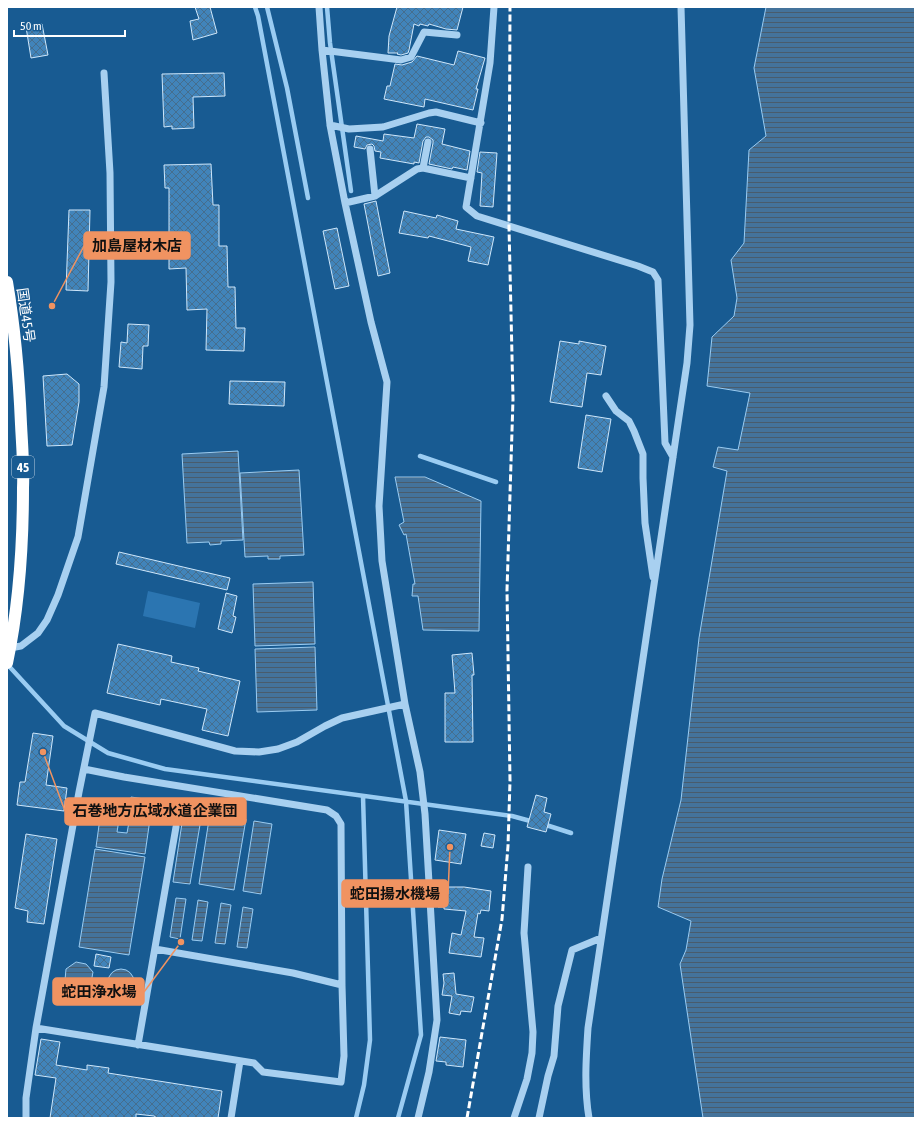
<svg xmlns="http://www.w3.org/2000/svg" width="922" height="1125" viewBox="0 0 922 1125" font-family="'Asap Condensed','Noto Sans JP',sans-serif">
<defs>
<pattern id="water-rules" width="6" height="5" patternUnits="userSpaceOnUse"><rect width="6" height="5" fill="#44739b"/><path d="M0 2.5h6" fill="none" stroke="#495c6c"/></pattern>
<pattern id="building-cross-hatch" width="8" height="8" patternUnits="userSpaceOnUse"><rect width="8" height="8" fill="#4184ba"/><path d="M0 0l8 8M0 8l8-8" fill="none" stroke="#456e8e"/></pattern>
</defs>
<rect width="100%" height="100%" fill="#185b92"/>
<!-- garden -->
<path fill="#2b75b1" d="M148,591l52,12 -5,25 -52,-12z"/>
<!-- water -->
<path fill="url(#water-rules)" stroke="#9accf2" d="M766,7h149v1111h-212l-23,-154 6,-14 5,-29 -33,-14 4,-28 19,-79 18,-162 28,-167 -14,-4 5,-20 20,3 12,-57 -43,-7 5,-49 22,-21 3,-18 -6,-38 13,-17 5,-93 17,-14 -12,-68z
M238,451l5,89 -22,1v3l-11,1 -1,-3 -22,1 -5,-89z
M299,470l5,85 -24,1v3h-12v-3l-23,1 -5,-84z
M395,477h30l56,24 -2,130 -56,-1 -5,-34h-6l1,-12h2l-9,-50 -2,1 -5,-10 5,-3z
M313,582l2,62 -60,2 -2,-62z
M315,647l2,63 -60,2 -2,-63z
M131,797l33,5 -2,10 -32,-5z
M184,810l18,3 -12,71 -17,-2z
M101,811l19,3 -3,18 10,1 4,-22 7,1 -1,5 13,2 -5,35 -49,-7z
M210,813l36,6 -12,71 -35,-6z
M254,821l18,3 -11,70 -18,-3z
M95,849l50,8 -16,98 -50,-8z
M176,898l10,1 -6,40 -10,-2z
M198,900l10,2 -6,39 -10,-1z
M221,903l10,2 -6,39 -10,-1z
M243,907l10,2 -6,39 -10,-1z
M76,962l10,2 7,8 -2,11 -8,7 -12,-1 -6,-9 1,-11z
M108 982a13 13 0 1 1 26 0a13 13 0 1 1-26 0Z"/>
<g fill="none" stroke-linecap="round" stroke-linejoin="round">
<!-- stream -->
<path stroke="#9accf2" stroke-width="4.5" d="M255,7l3,9 148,785 15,234 -23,83
M267,7l20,81 21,110
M327,7l3,36 21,148
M420,456l76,26
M7,664l57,62 44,27 57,16 347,47 22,6
M543,824l28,9
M356,1118l8,-33 6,-45 -7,-244"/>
</g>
<!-- building -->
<path fill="url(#building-cross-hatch)" stroke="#cee7fb" d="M195,7h15l7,26 -24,7 -3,-19 9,-2z
M397,7h66l-6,23 -11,-1 -17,-5 -1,2 -8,-2 -1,2 -5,-2 -5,26 -1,3 -7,2 -4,-1 1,-1h-10l1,-17z
M42,24l6,31 -17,3 -5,-31z
M458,51l27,7 -9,31h2l-5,21 -48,-11 -1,8 -40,-8 3,-13h3l5,-22 7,1 10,-3 5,-6 37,9z
M224,73l1,23 -32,1 1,31 -22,1v-3l-8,1 -2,-53z
M417,124l28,5 -3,15 28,7 -3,19 -14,-3 -1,2 -23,-5 4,-21v-3l-4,-3h-3l-3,4 -4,22 -5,-1v2l-34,-6 1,-6 -6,-1 -1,-5 -2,-2 -5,1 -2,4 -11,-2 2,-11 27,5 1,-7 30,4z
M480,152l17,1 -4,54 -13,-1 2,-33 -5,-1z
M211,164l2,41h6v41h8l1,41h7l1,41h9l-1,23 -38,-1 1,-41 -20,1 -1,-42 -17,1v-81h-4l-1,-23z
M376,201l14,72 -12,3 -14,-72z
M69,210h21l-2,81 -22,-1z
M404,211l32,7 1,-3 21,6 -2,8 38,8 -6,28 -20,-4 3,-14 -42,-11 -1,2 -29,-5z
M337,228l12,58 -14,3 -12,-58z
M128,324l21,1 -1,21h-5l-1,23 -23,-2 2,-25 6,1z
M560,341l19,3v-3l27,5 -5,29 -14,-2 -5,34 -32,-5z
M67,374l12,10v18l-7,43 -25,1 -4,-70z
M230,381l55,1 -1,24 -55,-2z
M586,415l25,4 -9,53 -24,-4z
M119,552l111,26 -3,12 -111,-26z
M226,593l11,3 -4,20 3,1 -4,16 -14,-4z
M118,644l54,12 -1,6 28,6 -1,3 42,10 -12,55 -26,-6 5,-21 -46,-10 -1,6 -53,-12z
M472,653l2,22h-2l1,67h-28v-49h10l-3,-38z
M33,733l20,3 -7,49 21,3 -3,23 -47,-6 3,-23h5z
M536,795l11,3 -3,14 7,2 -5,18 -19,-5z
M439,830l27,4 -5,30 -26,-4z
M484,833l11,2 -2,13 -12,-2z
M26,834l31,5 -13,85 -17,-2 1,-11 -13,-3z
M438,887h26l27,4 -2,20 -8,-1 -1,4 -2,-1 -4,24 10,1 -3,19 -32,-4 3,-20 9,2 5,-24 -22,-2v-2h-6z
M96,954l15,3 -2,11 -15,-2z
M454,973l2,21 18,3 -3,15 -10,-1 -1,4 -11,-2 3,-17 -10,-1 2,-12 -1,-9z
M440,1037l26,3 -3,27 -17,-2v-3l-10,-1z
M41,1039l19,3 -4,23 31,5v-5l22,3 -1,5 114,18 -4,27h-61l-3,-2 -18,-2v4h-86l6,-40 -21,-3z"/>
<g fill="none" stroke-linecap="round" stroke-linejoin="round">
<!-- minor -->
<path stroke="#a8d0f0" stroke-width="7" d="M319,7l3,43 8,75 15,78 26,119 16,60 -8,124 3,55 23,143 15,68 5,42 12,206 -8,52 -11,46
M494,7l-4,56 -24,144 11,9 161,50 15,6 5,8 7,163 8,14
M322,50l79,10 10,-3 13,-25 33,3
M330,125l19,4 34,-2 46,-14 7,-1 45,11
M370,149l5,47
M423,168l5,-26
M345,203l30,-7 42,-27 6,-1 48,10
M606,396l10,15 13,10 5,10 9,23v24l2,45 8,54
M10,648l11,-2 17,-13 9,-13 11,-25 20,-58 26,-150 7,-105 -1,-109 -6,-100
M155,949l138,24 49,12
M36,1028l218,35 9,9 78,10 3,-26 -2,-71 -1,-161 -5,-8 -9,-6 -203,-33 -40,-8
M138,1045l38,-218
M26,1118v-20l10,-70 43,-236 16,-79 140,38 24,1 19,-3 19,-7 28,-16 17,-8 63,-14
M231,1118l9,-57
M514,1118l13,-39 5,-26 1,-21 -9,-99 4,-66
M539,1118l9,-42 6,-20 4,-50 14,-56 29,-12
M589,1118c-5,-30 -3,-60 -1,-90l99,-665 3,-38 -9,-318"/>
<!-- highway -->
<path stroke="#fff" stroke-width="12" d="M7,282c8,47 12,95 14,142 1,21 3,43 2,64 0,58 -4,118 -16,175"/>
<!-- rail -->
<path stroke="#fff" stroke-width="3" stroke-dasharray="7 3" stroke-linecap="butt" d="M467,1118l35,-199 6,-73 2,-65 -3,-191 6,-191 -4,-172 1,-220"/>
</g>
<g text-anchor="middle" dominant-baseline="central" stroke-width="3" stroke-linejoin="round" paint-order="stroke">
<!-- shield labels -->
<rect fill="#185b92" stroke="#bacede" stroke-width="1" x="12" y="456" width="22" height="22" rx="3"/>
<g font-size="13" font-weight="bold" fill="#fff">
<text x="23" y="467">45</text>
</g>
<!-- street labels -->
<g font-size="14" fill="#fff" stroke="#185b92">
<text transform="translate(26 315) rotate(82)">国道45号</text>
</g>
</g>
<!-- callouts -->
<path fill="none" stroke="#f09361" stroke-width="1.5" d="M52 306L84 246M43 752L65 811M450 847L448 894M181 942L144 992"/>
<g fill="#f09361" stroke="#185b92" stroke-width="1.5">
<circle cx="52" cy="306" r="4"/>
<circle cx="43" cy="752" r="4"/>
<circle cx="450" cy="847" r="4"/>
<circle cx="181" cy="942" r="4"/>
</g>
<g fill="#f09361" stroke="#f09361" stroke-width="1.5">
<rect x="84" y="232" width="106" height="27" rx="4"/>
<rect x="65" y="798" width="181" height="27" rx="4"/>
<rect x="342" y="880" width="106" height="27" rx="4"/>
<rect x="53" y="978" width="91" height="27" rx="4"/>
</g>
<g font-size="15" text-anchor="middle" font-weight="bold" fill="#111">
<text x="137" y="251">加島屋材木店</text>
<text x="155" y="816">石巻地方広域水道企業団</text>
<text x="395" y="899">蛇田揚水機場</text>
<text x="99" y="997">蛇田浄水場</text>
</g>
<!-- border -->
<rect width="922" height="1125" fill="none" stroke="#ffffff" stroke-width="16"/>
<!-- scale -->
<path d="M14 30v6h111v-6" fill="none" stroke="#ffffff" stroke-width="2"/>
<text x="20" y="30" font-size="12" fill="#ffffff" stroke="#185b92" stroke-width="3" paint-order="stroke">50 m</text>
</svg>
